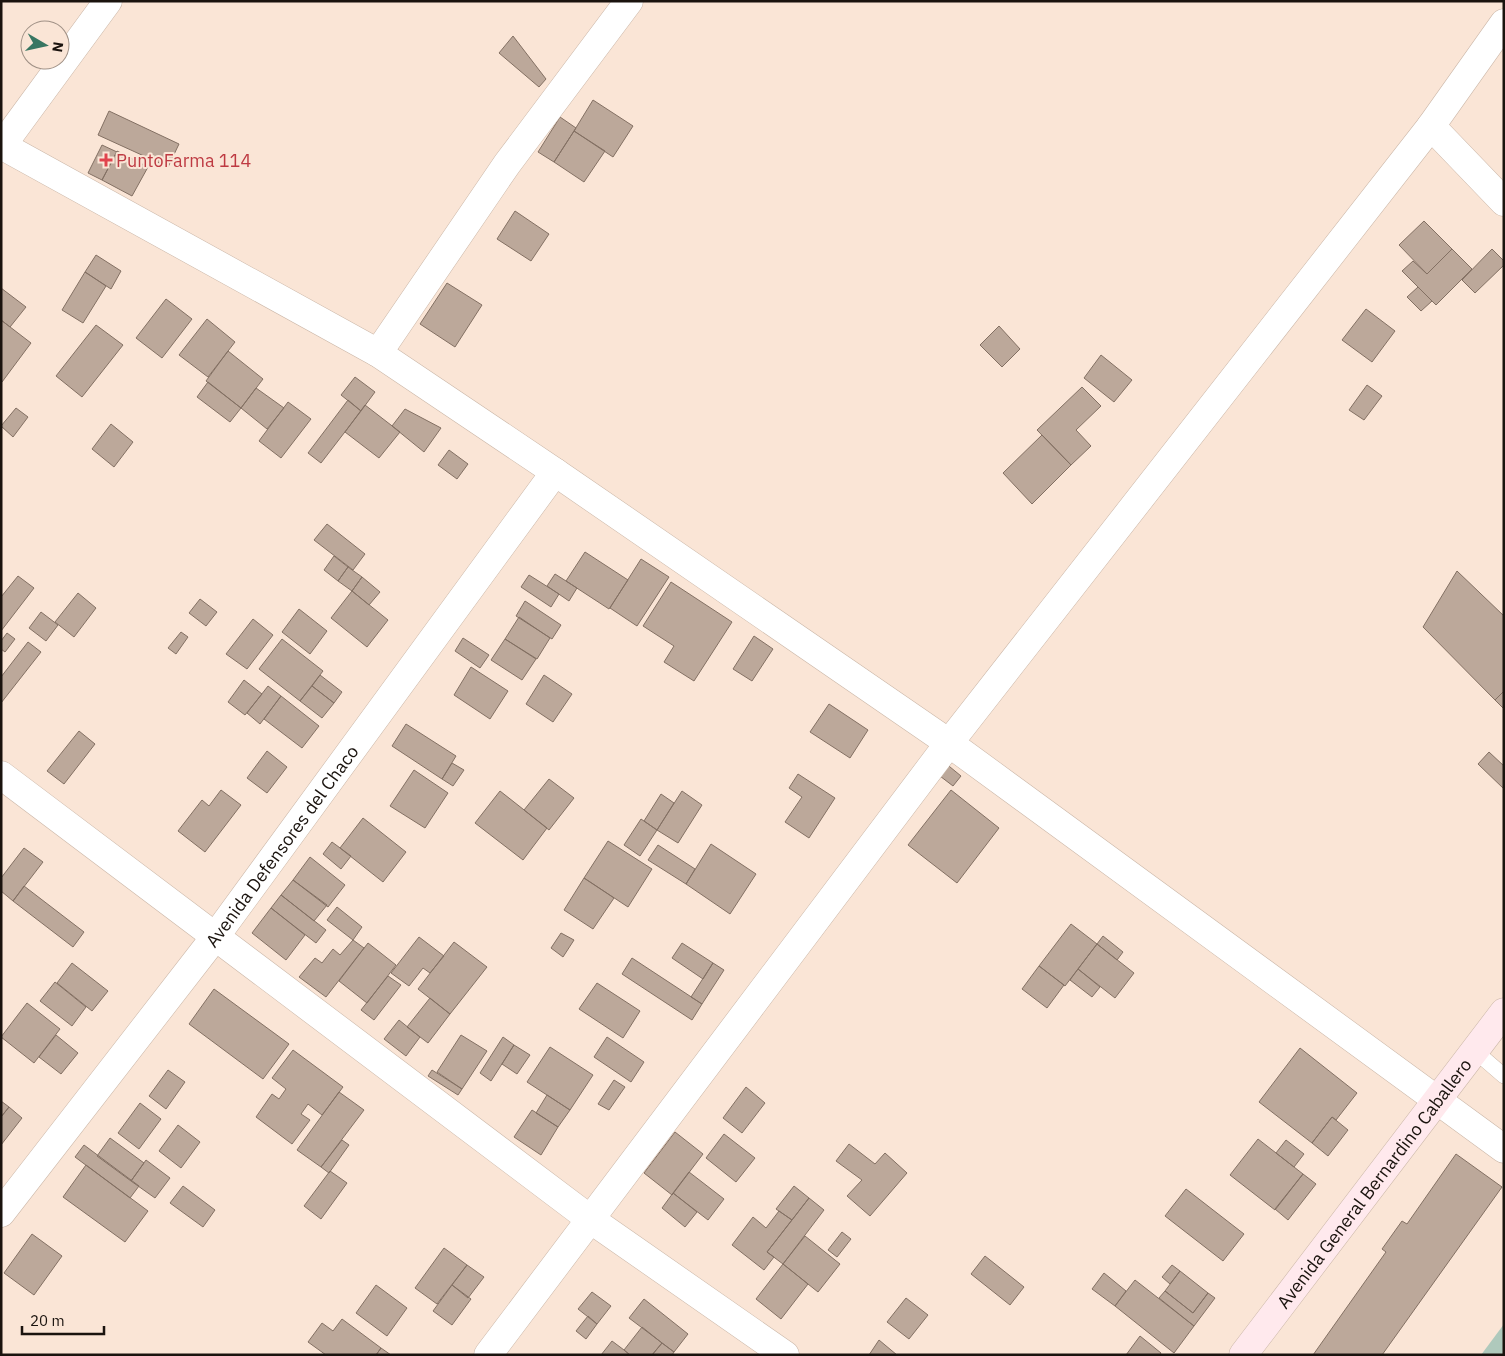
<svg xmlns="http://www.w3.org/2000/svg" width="1505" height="1356" viewBox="0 0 1505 1356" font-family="'IBM Plex Sans',sans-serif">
<rect width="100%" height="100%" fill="#fae5d6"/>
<!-- green -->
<path fill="#afc9bc" d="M1504,1324v31h-23z"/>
<!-- building -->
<path fill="#bca89a" stroke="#837063" d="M513,36l33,43 -7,8 -40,-34z
M593,100l40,26 -20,31 -39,-26z
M109,111l70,33 -11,23 -70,-32z
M560,117l16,11 -22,34 -16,-10z
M574,131l31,20 -21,31 -30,-20z
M102,145l15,7 -15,28 -14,-7z
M117,151l31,16 -16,29 -30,-16z
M515,211l34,23 -18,27 -34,-22z
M1424,221l28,28 -25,25 -28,-29z
M1452,249l20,20 -36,36 -34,-34 11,-10 14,13z
M1492,249l12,12v4l-29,28 -13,-13z
M96,255l25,16 -10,18 -26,-17z
M85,272l21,14 -23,37 -21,-13z
M447,283l35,22 -27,42 -35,-23z
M1418,287l14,14 -11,10 -14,-14z
M1,288l25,19 -16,20 -9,-7z
M166,299l26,20 -30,39 -26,-20z
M1366,309l29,22 -23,31 -30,-22z
M207,319l28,23 -27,35 -29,-22z
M1,320l30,23 -29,39 -1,-1z
M96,325l27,20 -41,52 -26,-21z
M999,326l21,23 -18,18 -22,-22z
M228,351l35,28 -22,29 -35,-27z
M1101,355l31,25 -18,22 -30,-24z
M355,377l20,15 -14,19 -20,-16z
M208,382l33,26 -11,14 -33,-25z
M1367,385l15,11 -18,24 -15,-10z
M1082,387l19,19 -25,24 15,16 -20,19 -34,-35z
M256,388l28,20 -17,21 -26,-21z
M348,400l13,11 -40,52 -13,-10z
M288,402l23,17 -30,39 -22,-17z
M365,405l35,27 -21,26 -34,-26z
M16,408l12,9 -15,20 -12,-11z
M405,409l36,19 -17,24 -32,-26z
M111,424l22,18 -19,25 -22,-18z
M1042,435l29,30 -39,39 -29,-31z
M449,450l19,14 -11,15 -19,-14z
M327,524l38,30 -12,16 -39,-30z
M585,552l43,28 -19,29 -43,-28z
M334,556l14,11 -10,14 -14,-11z
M641,559l28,18 -32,49 -27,-18z
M348,567l14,10 -10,14 -14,-10z
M1457,571l47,45v75l-9,9 -72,-73z
M555,574l22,14 -8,13 -22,-15z
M529,575l30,19 -8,13 -30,-20z
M18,576l16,12 -33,43v-34z
M362,577l18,15 -11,13 -17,-14z
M671,582l61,40 -38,59 -30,-19 10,-16 -31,-20z
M352,591l36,29 -21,27 -36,-29z
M78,593l18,15 -22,29 -19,-15z
M200,599l17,13 -11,14 -17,-13z
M525,601l36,24 -9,14 -36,-23z
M299,609l28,22 -17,23 -28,-22z
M41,612l17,13 -12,16 -17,-13z
M519,617l31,21 -13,21 -32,-20z
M253,619l20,16 -26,34 -21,-15z
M181,632l7,5 -12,17 -8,-6z
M7,633l8,6 -10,13 -4,-3v-8z
M754,636l19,13 -21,32 -19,-12z
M463,638l26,17 -9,13 -25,-17z
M282,639l41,32 -23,30 -41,-32z
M505,639l31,20 -14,21 -31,-20z
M28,642l13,10 -40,51v-26z
M471,667l37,24 -18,28 -36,-24z
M320,675l22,17 -8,11 -22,-17z
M544,675l28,19 -19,28 -27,-18z
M244,680l18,14 -17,21 -17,-13z
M268,686l13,10 -21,28 -13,-11z
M312,686l22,17 -12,15 -22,-17z
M1504,691v18l-9,-9z
M281,696l38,30 -17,22 -38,-29z
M829,704l39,26 -18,28 -40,-26z
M406,724l50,32 -14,23 -50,-33z
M79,731l16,13 -31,40 -17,-13z
M267,751l20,16 -20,26 -20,-15z
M1489,752l15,14v23l-26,-25z
M944,762l17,14 -8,10 -17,-13z
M452,763l12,7 -11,16 -11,-7z
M414,770l34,23 -23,35 -35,-22z
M798,774l37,24 -26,40 -24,-16 17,-25 -13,-9z
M549,779l25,19 -25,32 -25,-20z
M221,790l20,15 -36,47 -27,-21 24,-31 7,6z
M951,790l48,38 -42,55 -49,-38z
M500,791l47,37 -24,32 -48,-37z
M682,791l20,14 -24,38 -21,-13z
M661,794l13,9 -17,27 -13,-9z
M363,818l43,34 -23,30 -43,-34z
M641,819l16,11 -17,26 -16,-11z
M608,841l44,28 -24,38 -44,-29z
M332,842l19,14 -10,13 -18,-15z
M711,844l45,30 -26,40 -44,-30z
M658,845l37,24 -9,15 -38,-24z
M24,848l19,14 -30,39 -12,-10v-13z
M310,857l35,28 -17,22 -35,-27z
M584,878l30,20 -21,31 -29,-19z
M293,880l34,25 -13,16 -33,-26z
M24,886l60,46 -11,15 -60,-46z
M281,895l45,35 -10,13 -45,-35z
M337,907l25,20 -9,13 -26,-20z
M271,908l34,27 -19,25 -34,-27z
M1071,924l26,20 -32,42 -26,-20z
M561,933l13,7 -11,17 -12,-9z
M1103,936l20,16 -6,8 -20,-16z
M419,937l25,19 -14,17 -7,-5 -14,18 -18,-13z
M353,940l11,8 -38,49 -27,-20 16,-19 7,5 11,-14 7,6z
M454,942l33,25 -37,47 -32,-25z
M368,943l28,22 -29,38 -28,-22z
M682,943l31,20 -10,16 -31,-21z
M1097,944l37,29 -19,25 -37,-29z
M632,958l70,46 -10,16 -70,-46z
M72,963l36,28 -16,20 -35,-28z
M713,963l11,7 -22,34 -11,-7z
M1039,966l25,19 -17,23 -25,-19z
M1078,969l22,18 -8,10 -22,-17z
M388,976l13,9 -27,35 -13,-10z
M55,982l31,25 -14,19 -32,-25z
M597,983l43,28 -17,27 -44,-29z
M214,989l75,55 -26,35 -74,-55z
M430,998l20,16 -22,29 -21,-16z
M27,1003l33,26 -26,34 -33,-26z
M399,1020l21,17 -14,19 -22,-17z
M56,1035l22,18 -17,21 -22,-17z
M461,1035l26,16 -25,38 -25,-17z
M503,1037l11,8 -23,36 -11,-8z
M607,1037l37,25 -13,20 -37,-25z
M514,1045l16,10 -13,19 -15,-10z
M550,1047l43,28 -23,35 -43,-28z
M1300,1048l57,45 -21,27 -4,-3 -20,26 -53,-41z
M293,1050l50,37 -21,28 -14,-11 -7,10 9,6 -18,24 -36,-27 16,-23 7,5 7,-10 -14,-11z
M168,1070l17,12 -19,27 -17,-13z
M432,1070l30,19 -4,6 -30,-19z
M614,1080l11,7 -16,23 -11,-6z
M746,1087l19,16 -23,30 -19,-15z
M339,1092l25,18 -43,57 -24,-17z
M547,1095l23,15 -12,17 -22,-14z
M1,1101l8,6 -8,10z
M140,1103l21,16 -22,30 -21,-16z
M9,1107l13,11 -21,27v-28z
M532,1110l26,17 -17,28 -27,-18z
M1332,1117l16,13 -20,26 -16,-13z
M178,1125l22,17 -19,26 -22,-17z
M675,1132l28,22 -31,41 -28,-22z
M724,1134l31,24 -19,24 -30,-24z
M110,1138l34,25 -13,18 -34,-25z
M1258,1139l45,35 -28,36 -45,-35z
M342,1140l7,5 -20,28 -8,-6z
M1286,1140l18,14 -10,13 -18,-14z
M849,1144l26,20 10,-11 22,20 -37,43 -23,-20 15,-16 -26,-19z
M84,1145l55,41 -9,12 -55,-41z
M1456,1154l46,33 -120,168h-69l73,-103 -4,-3 20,-28 5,3z
M146,1160l24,18 -15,20 -24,-17z
M86,1165l62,46 -23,31 -62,-45z
M330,1171l17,12 -26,36 -17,-13z
M689,1172l35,27 -16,21 -35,-27z
M1303,1174l13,10 -28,36 -13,-11z
M183,1186l32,24 -12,17 -33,-24z
M794,1186l15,12 -17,22 -16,-11z
M1186,1189l58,45 -21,27 -58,-45z
M673,1193l24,19 -12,15 -23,-19z
M809,1198l15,12 -41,54 -16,-12z
M779,1211l13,9 -25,32 7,5 -10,13 -32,-25 21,-28 13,11z
M842,1232l9,7 -14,18 -9,-7z
M32,1234l30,22 -28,39 -30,-22z
M805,1236l35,28 -22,28 -35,-28z
M444,1248l23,17 -30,39 -22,-16z
M985,1256l39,31 -14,18 -39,-31z
M783,1264l25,20 -27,35 -25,-20z
M467,1265l17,12 -16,21 -16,-13z
M1172,1265l8,6 -10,13 -8,-7z
M1180,1271l28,22 -15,20 -28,-22z
M1104,1273l22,18 -11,15 -23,-17z
M1135,1280l59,46 -20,27 -59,-47z
M376,1285l31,23 -20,28 -31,-23z
M452,1285l19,14 -19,26 -19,-14z
M1165,1291l28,22 15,-20 7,5 -21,28 -35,-28z
M592,1292l19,14 -14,18 -19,-15z
M906,1298l22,17 -19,24 -22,-17z
M644,1299l44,35 -14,18 -45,-34z
M588,1316l9,8 -11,15 -10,-8z
M342,1319l39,29 -5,7h-50l-18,-13 14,-19 11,8z
M642,1327l20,16 -10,12h-22l-6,-5z
M1140,1336l21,17 -1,2h-34z
M879,1340l18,15h-28z
M612,1341l12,9 6,5h-29z
M662,1343l12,9 -2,3h-20z
M381,1348l10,7h-15z"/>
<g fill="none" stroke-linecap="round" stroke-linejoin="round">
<defs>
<path id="lane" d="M1475,1051l29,25"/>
<g id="street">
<path d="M1431,126l73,76"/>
<path d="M1,145l377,208 177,119 394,271 555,406"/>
<path d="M1,147l107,-146"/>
<path d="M378,353l129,-189 122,-163"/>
<path d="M1,775l589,444 195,136"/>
<path id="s1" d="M1,1213l214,-276 340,-465"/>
<path d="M488,1355l461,-612 482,-617 73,-103"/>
</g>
<g id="secondary">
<path id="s2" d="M1243,1355l261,-343"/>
</g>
</defs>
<!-- lane casing -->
<use href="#lane" stroke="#cbb7a8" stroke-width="16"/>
<!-- street casing -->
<use href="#street" stroke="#cbb7a8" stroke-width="29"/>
<!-- secondary casing -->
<use href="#secondary" stroke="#cbb7a8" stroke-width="29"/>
<!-- lane -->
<use href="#lane" stroke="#fff" stroke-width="15"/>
<!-- street -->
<use href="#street" stroke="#fff" stroke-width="28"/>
<!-- secondary -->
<use href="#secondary" stroke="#ffe9ed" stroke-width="28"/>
</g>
<!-- markers -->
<path fill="#e0444e" stroke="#fae5d6" stroke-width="2" d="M103.5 152.5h5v5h5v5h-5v5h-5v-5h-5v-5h5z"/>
<g text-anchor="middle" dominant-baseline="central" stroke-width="4" stroke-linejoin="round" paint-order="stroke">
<!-- health labels -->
<g font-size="18" fill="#be3a42" stroke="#fae5d6" text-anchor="start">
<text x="116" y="160">PuntoFarma 114</text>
</g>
<!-- street labels -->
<g font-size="18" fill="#1a130e" stroke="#fae5d6">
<text stroke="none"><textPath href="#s1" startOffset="462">Avenida Defensores del Chaco</textPath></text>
<text stroke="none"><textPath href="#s2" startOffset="216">Avenida General Bernardino Caballero</textPath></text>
</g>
</g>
<!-- border -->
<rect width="1505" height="1356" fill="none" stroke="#1a130e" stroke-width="5"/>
<!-- north arrow -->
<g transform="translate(45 45) rotate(99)"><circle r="24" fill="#fae5d6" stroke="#a09186"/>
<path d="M0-4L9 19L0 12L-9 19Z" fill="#387662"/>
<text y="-8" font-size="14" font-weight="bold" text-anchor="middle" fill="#1a130e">N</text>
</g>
<!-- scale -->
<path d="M22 1326v8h82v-8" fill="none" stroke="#1a130e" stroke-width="2.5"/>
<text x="30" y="1326" font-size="15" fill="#1a130e" stroke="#fae5d6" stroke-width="4" paint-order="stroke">20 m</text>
</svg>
